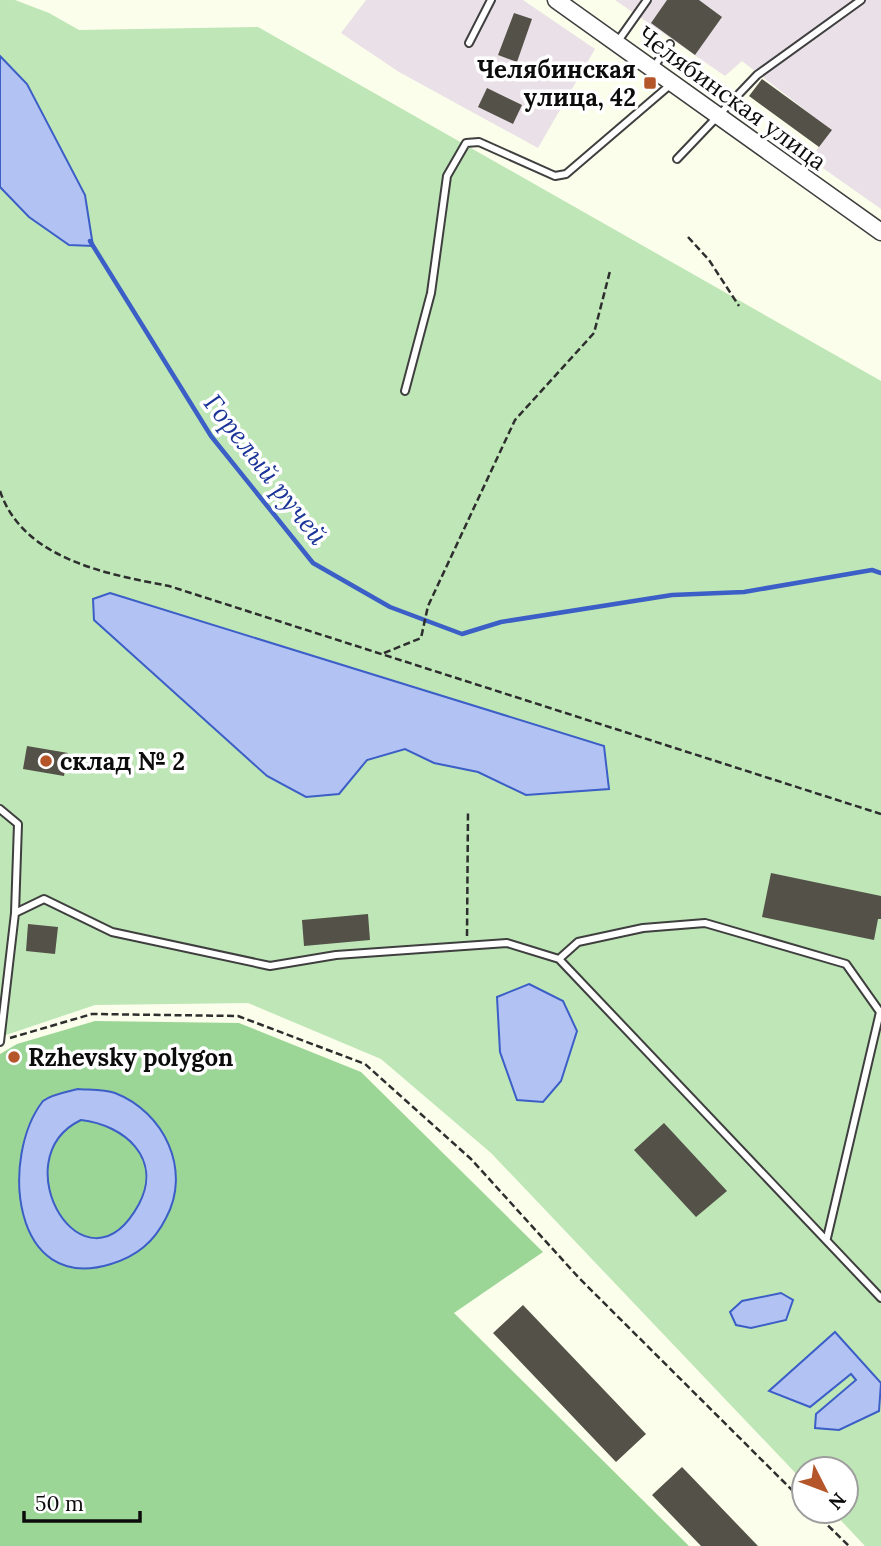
<svg xmlns="http://www.w3.org/2000/svg" width="881" height="1546" viewBox="0 0 881 1546" font-family="Lora,serif">
<rect width="100%" height="100%" fill="#fbfeeb"/>
<!-- industrial -->
<path fill="#eae0e8" d="M366,0h157l72,49 -57,99 -139,-76 -58,-39z
M615,0h266v209l-71,-50 21,-29 -89,-69 -17,15z"/>
<!-- green -->
<path fill="#bee6b7" fill-rule="evenodd" d="M0,0h15l34,13 30,17 179,-3 623,354v1165h-16l-33,-35h14v-42h-42v13l-313,-329 -110,-94 -133,-56 -153,2 -95,32v-850l29,30 64,28 -9,-50 -57,-111 -27,-28zM111,593l312,96 69,25 117,75 -83,6 -48,-23 -44,-9 -29,-14 -38,11z"/>
<!-- forest -->
<path fill="#9cd697" d="M95,1021l144,2 122,49 182,180 -89,61 235,233h-689v-492l17,-10z"/>
<!-- water -->
<path fill="#b2c3f3" stroke="#3c5ec7" stroke-width="2" fill-rule="evenodd" d="M0,56l27,28 58,111 8,51 -24,-1 -40,-28 -29,-30z
M110,593l494,153 5,43 -83,6 -48,-23 -44,-9 -29,-14 -38,11 -28,34 -33,3 -39,-21 -173,-156 -1,-21z
M529,984l34,17 14,30 -16,50 -18,21 -26,-2 -17,-48 -3,-55z
M78,1089c11,1 26,0 37,4 49,19 77,77 51,125 -12,24 -29,38 -55,46 -100,31 -111,-108 -68,-163 9,-7 24,-9 35,-12zM81,1120c43,5 82,38 58,84 -54,99 -139,-45 -58,-84z
M781,1293l12,7 -7,20 -35,8 -15,-3 -6,-13 12,-11z
M835,1332l46,51 -2,28 -40,19 -24,-2 1,-14 40,-34 -5,-6 -41,33 -41,-16z"/>
<g fill="none" stroke-linecap="round" stroke-linejoin="round">
<!-- stream -->
<path stroke="#3c5ec7" stroke-width="4.5" d="M90,241l121,195 102,127 77,44 72,27 39,-12 171,-27 72,-3 128,-22 9,3"/>
</g>
<!-- building -->
<path fill="#545148" d="M667,0h32l23,17 -27,38 -44,-32z
M514,13l18,6 -15,43 -19,-7z
M762,79l70,51 -13,17 -70,-51z
M487,88l35,17 -9,19 -35,-17z
M27,746l41,7 -4,23 -41,-7z
M771,873l110,23v23h-3l-4,21 -112,-23z
M368,914l2,26 -66,6 -2,-26z
M28,924l30,3 -3,27 -29,-3z
M664,1123l63,68 -31,26 -62,-67z
M523,1305l123,129 -30,28 -123,-129z
M682,1467l76,79h-57l-49,-51z"/>
<g fill="none" stroke-linecap="round" stroke-linejoin="round">
<defs>
<path id="service" d="M618,41l29,-41
M469,43l22,-43
M653,68l17,-24
M677,159l80,-84 104,-75
M405,391l26,-98 16,-117 19,-33 13,-1 76,34 11,-2 104,-89
M0,809l18,15 -3,89
M559,959l19,-17 65,-14 62,-5 141,41 34,48 -53,226
M0,1042l15,-129 29,-14 68,33 158,34 66,-11 171,-12 52,16 322,339"/>
<path id="tertiary" d="M556,0l325,232"/>
</defs>
<!-- service casing -->
<use href="#service" stroke="#3f3f3f" stroke-width="10"/>
<!-- tertiary casing -->
<use href="#tertiary" stroke="#3f3f3f" stroke-width="19"/>
<!-- path -->
<path stroke="#2e2e2e" stroke-width="2.5" stroke-dasharray="7 3.5" stroke-linecap="butt" d="M688,237l21,23 30,46
M0,491c23,68 106,83 169,95l712,228
M384,653l37,-15 7,-32 87,-186 79,-87 16,-62
M467,936l1,-125
M10,1038l82,-24 146,2 127,48 106,95 108,119 225,224
M813,1511l36,35"/>
<!-- service -->
<use href="#service" stroke="#fff" stroke-width="6"/>
<!-- tertiary -->
<use href="#tertiary" stroke="#fff" stroke-width="16"/>
</g>
<!-- markers -->
<g fill="#b5562a" stroke="#fff" stroke-width="2.5">
<rect x="643" y="76" width="14" height="14" rx="3.5"/>
<circle cx="46" cy="761" r="7"/>
<circle cx="14" cy="1057" r="7"/>
</g>
<g text-anchor="middle" dominant-baseline="central" stroke-width="7" stroke-linejoin="round" paint-order="stroke">
<!-- poi labels -->
<g font-size="24" font-weight="bold" fill="#0c0c0c" stroke="#fff" text-anchor="start">
<text x="636" y="69" text-anchor="end">Челябинская<tspan x="636" dy="28">улица, 42</tspan></text>
<text x="60" y="761">склад № 2</text>
<text x="28" y="1057">Rzhevsky polygon</text>
</g>
<!-- street labels -->
<g font-size="24" fill="#0c0c0c" stroke="#fff">
<text transform="translate(732 98) rotate(36)">Челябинская улица</text>
</g>
<!-- water labels -->
<g font-size="26" font-style="italic" fill="#1b3497" stroke="#fff">
<text transform="translate(266 469) rotate(52)">Горелый ручей</text>
</g>
</g>
<!-- north arrow -->
<g transform="translate(825 1490) rotate(132)"><circle r="33" fill="#ffffff" stroke="#9e9e9e" stroke-width="2"/>
<path d="M0-5L12 26L0 18L-12 26Z" fill="#b5562a"/>
<text y="-10" font-size="19" font-weight="bold" text-anchor="middle" fill="#0c0c0c">N</text>
</g>
<!-- scale -->
<path d="M24 1511v10h116v-10" fill="none" stroke="#0c0c0c" stroke-width="3.5"/>
<text x="35" y="1511" font-size="21" fill="#0c0c0c" stroke="#ffffff" stroke-width="5" paint-order="stroke">50 m</text>
</svg>
